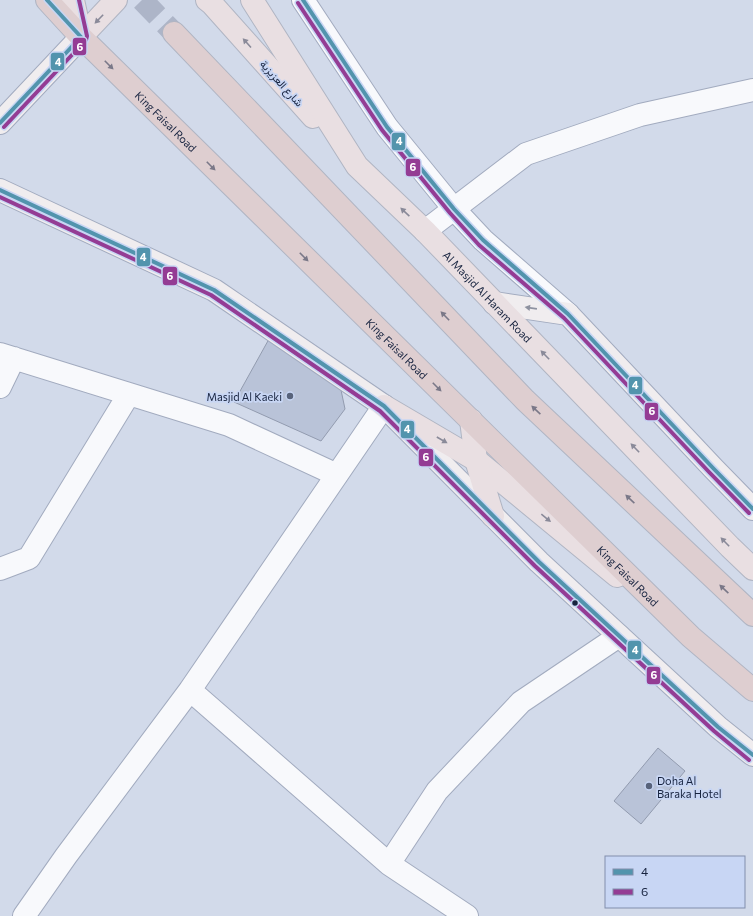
<svg xmlns="http://www.w3.org/2000/svg" width="753" height="916" viewBox="0 0 753 916" font-family="Commissioner,Vazirmatn,sans-serif">
<rect width="100%" height="100%" fill="#d2daea"/>
<!-- building -->
<path fill="#b9c3d8" stroke="#929baf" d="M269,339l72,51 4,19 -24,32 -87,-39z
M658,748l27,23 -44,53 -27,-23z"/>
<g fill="none" stroke-linecap="round" stroke-linejoin="round">
<!-- highway-tunnel -->
<path stroke="#adb5c8" stroke-width="22" stroke-dasharray="22 11" stroke-linecap="butt" d="M142,0l32,33"/>
<defs>
<path id="street" d="M303,0l84,127 67,82 29,31 85,74
M425,231l101,-77 114,-39 113,-25
M0,354l229,71 108,50
M0,387l14,-29
M0,569l29,-11 100,-164
M190,690l199,174 78,52
M389,864l48,-73 84,-89 98,-66
M24,916l42,-60 124,-166 194,-284"/>
<path id="secondary" d="M0,123l81,-86
M0,190l214,100 170,116 155,156 179,165 35,28
M494,303l74,11 145,154 40,41"/>
<g id="primary">
<path d="M73,0l8,37"/>
<path d="M207,0l5,4 101,113"/>
<path id="s1" d="M252,0l105,166 68,65 305,316 23,22"/>
<path d="M81,37l35,-37"/>
<path d="M384,406l92,54 141,116"/>
<path d="M471,420l5,40 17,56"/>
</g>
<g id="highway">
<path id="s2" d="M47,0l34,37 610,600 62,53"/>
<path d="M174,33l351,367 228,215"/>
</g>
</defs>
<!-- street casing -->
<use href="#street" stroke="#a2abbf" stroke-width="24"/>
<!-- secondary casing -->
<use href="#secondary" stroke="#a2abbf" stroke-width="24"/>
<!-- primary casing -->
<use href="#primary" stroke="#b0b5c3" stroke-width="24"/>
<!-- highway casing -->
<use href="#highway" stroke="#b0b5c3" stroke-width="24"/>
<!-- street -->
<use href="#street" stroke="#f8f9fc" stroke-width="22"/>
<!-- secondary -->
<use href="#secondary" stroke="#f0edef" stroke-width="22"/>
<!-- primary -->
<use href="#primary" stroke="#e9dfe2" stroke-width="22"/>
<!-- highway -->
<use href="#highway" stroke="#deced0" stroke-width="22"/>
<defs>
<path id="bus-1" d="M303,0l84,127 67,82 29,31 85,74 145,154 40,41
M0,123l81,-86 -34,-37
M0,190l214,100 170,116 155,156 179,165 35,28"/>
<path id="bus-2" d="M298,3l84,127 68,83 29,32 85,73 145,154 40,41
M4,127l82,-87 1,-4 -8,-36
M0,197l211,98 169,116 155,155 179,165 35,29"/>
</defs>
<!-- bus-1 casing -->
<use href="#bus-1" stroke="#c8d6f4" stroke-width="7"/>
<!-- bus-2 casing -->
<use href="#bus-2" stroke="#c8d6f4" stroke-width="7"/>
<!-- bus-1 -->
<use href="#bus-1" stroke="#5294ad" stroke-width="4"/>
<!-- bus-2 -->
<use href="#bus-2" stroke="#943c94" stroke-width="4"/>
</g>
<!-- one-way arrows -->
<defs><path id="oneway-solid" d="M-6-.8H1V-3.2L6.5 0L1 3.2V.8H-6Z"/></defs>
<g fill="#8a8a99">
<use href="#oneway-solid" transform="translate(99 19) rotate(134)"/>
<use href="#oneway-solid" transform="translate(247 43) rotate(-132)"/>
<use href="#oneway-solid" transform="translate(405 212) rotate(-137)"/>
<use href="#oneway-solid" transform="translate(545 355) rotate(-134)"/>
<use href="#oneway-solid" transform="translate(442 440) rotate(30)"/>
<use href="#oneway-solid" transform="translate(635 448) rotate(-134)"/>
<use href="#oneway-solid" transform="translate(546 518) rotate(39)"/>
<use href="#oneway-solid" transform="translate(725 542) rotate(-134)"/>
</g>
<g fill="#7a7888">
<use href="#oneway-solid" transform="translate(109 65) rotate(45)"/>
<use href="#oneway-solid" transform="translate(211 166) rotate(45)"/>
<use href="#oneway-solid" transform="translate(304 257) rotate(45)"/>
<use href="#oneway-solid" transform="translate(445 316) rotate(-134)"/>
<use href="#oneway-solid" transform="translate(437 387) rotate(45)"/>
<use href="#oneway-solid" transform="translate(536 410) rotate(-137)"/>
<use href="#oneway-solid" transform="translate(630 499) rotate(-137)"/>
<use href="#oneway-solid" transform="translate(724 589) rotate(-137)"/>
</g>
<use fill="#8e92a0" href="#oneway-solid" transform="translate(531 308) rotate(-172)"/>
<!-- markers -->
<g fill="#58637b" stroke="#c8d6f4" stroke-width="1.5">
<circle cx="290" cy="396" r="4"/>
<circle cx="649" cy="786" r="4"/>
</g>
<circle fill="#17233f" stroke="#c8d6f4" stroke-width="1.5" cx="575" cy="603" r="3.5"/>
<g text-anchor="middle" dominant-baseline="central" stroke-width="3.5" stroke-linejoin="round" paint-order="stroke">
<!-- street labels -->
<g font-size="11" fill="#17233f" stroke="#c8d6f4">
<text transform="translate(282 83) rotate(48)">شارع العزيزية</text>
<text stroke="none"><textPath href="#s2" startOffset="170">King Faisal Road</textPath></text>
<text stroke="none"><textPath href="#s1" startOffset="381">Al Masjid Al Haram Road</textPath></text>
<text stroke="none"><textPath href="#s2" startOffset="494">King Faisal Road</textPath></text>
<text stroke="none"><textPath href="#s2" startOffset="818">King Faisal Road</textPath></text>
</g>
<!-- poi labels -->
<g font-size="11" fill="#17233f" stroke="#c8d6f4" text-anchor="end">
<text x="282" y="396">Masjid Al Kaeki</text>
<text x="657" y="780" text-anchor="start">Doha Al<tspan x="657" dy="13">Baraka Hotel</tspan></text>
</g>
</g>
<g stroke="#c8d6f4" stroke-width="1.5">
<rect x="72" y="37" width="15" height="19" rx="4" fill="#943c94"/>
<rect x="50" y="52" width="15" height="19" rx="4" fill="#5294ad"/>
<rect x="391" y="132" width="15" height="19" rx="4" fill="#5294ad"/>
<rect x="405" y="158" width="16" height="19" rx="4" fill="#943c94"/>
<rect x="136" y="247" width="15" height="20" rx="4" fill="#5294ad"/>
<rect x="162" y="266" width="16" height="20" rx="4" fill="#943c94"/>
<rect x="628" y="376" width="15" height="19" rx="4" fill="#5294ad"/>
<rect x="644" y="402" width="15" height="19" rx="4" fill="#943c94"/>
<rect x="400" y="420" width="15" height="19" rx="4" fill="#5294ad"/>
<rect x="418" y="448" width="16" height="19" rx="4" fill="#943c94"/>
<rect x="627" y="640" width="15" height="20" rx="4" fill="#5294ad"/>
<rect x="646" y="666" width="15" height="19" rx="4" fill="#943c94"/>
</g>
<g font-size="11" text-anchor="middle" font-weight="bold" fill="#fff">
<text x="80" y="51">6</text>
<text x="58" y="66">4</text>
<text x="399" y="145">4</text>
<text x="413" y="171">6</text>
<text x="143" y="261">4</text>
<text x="170" y="280">6</text>
<text x="635" y="389">4</text>
<text x="652" y="415">6</text>
<text x="407" y="433">4</text>
<text x="426" y="461">6</text>
<text x="635" y="654">4</text>
<text x="654" y="679">6</text>
</g>
<!-- legend -->
<rect x="605" y="856" width="140" height="52" fill="#c8d6f4" stroke="#818eac"/>
<rect x="613" y="869" width="20" height="6" fill="#5294ad" stroke="#818eac"/>
<text x="641" y="876" font-size="12" fill="#17233f">4</text>
<rect x="613" y="889" width="20" height="6" fill="#943c94" stroke="#818eac"/>
<text x="641" y="896" font-size="12" fill="#17233f">6</text>
</svg>
